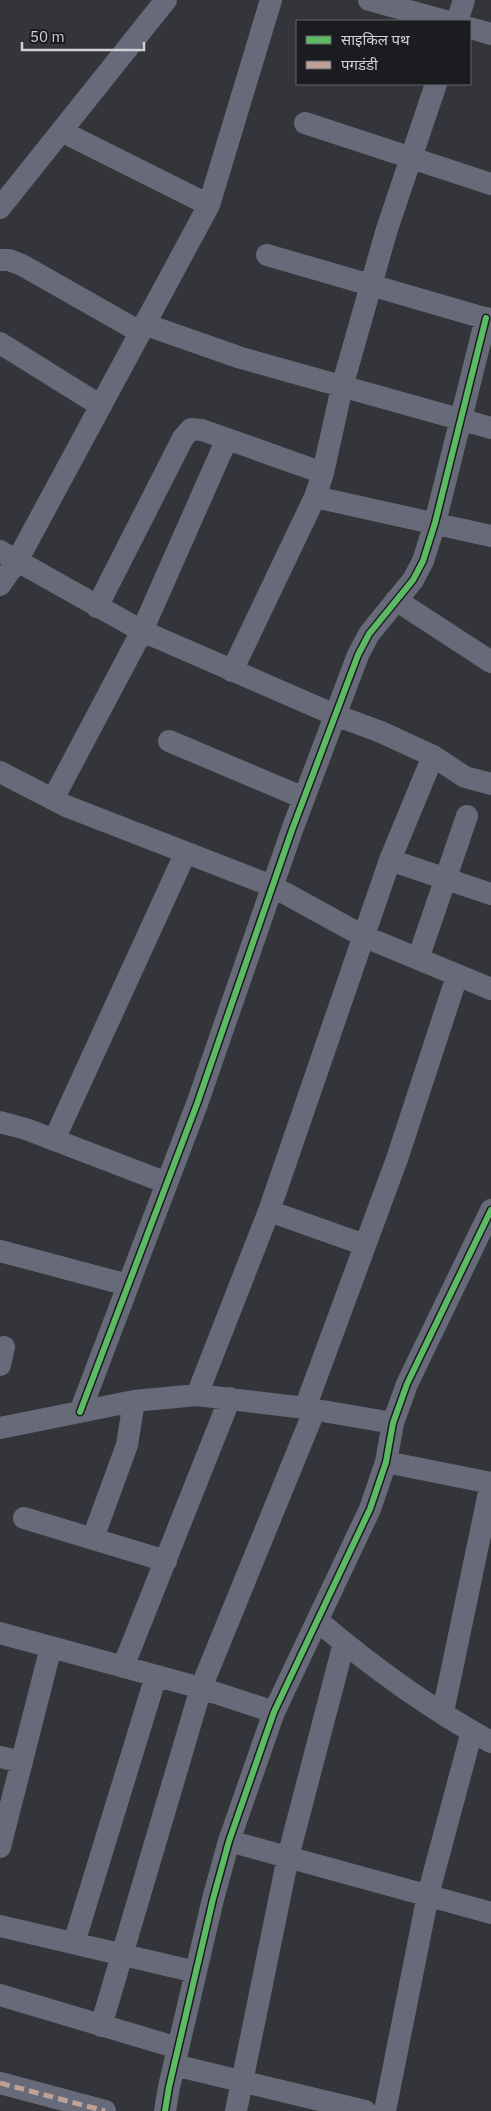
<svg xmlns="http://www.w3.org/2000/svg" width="491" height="2111" viewBox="0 0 491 2111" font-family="'IBM Plex Sans','Noto Sans Devanagari',sans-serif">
<rect width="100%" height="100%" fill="#34353a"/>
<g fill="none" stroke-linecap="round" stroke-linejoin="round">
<!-- minor -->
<path stroke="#676a78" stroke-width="22" d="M369,0l77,21
M457,21l7,-21
M470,28l21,6
M305,123l186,61
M63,132l146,73
M0,208l166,-208
M267,255l224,65
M0,260h9l13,5 118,67
M144,324l97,34 250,70
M0,343l101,63
M315,497l176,39
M0,551l142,80 193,84 46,17 52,24 32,21 26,7
M0,585l17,-24 192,-356 62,-205
M396,600l95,62
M97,607l86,-169 8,-9 11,1 121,43
M232,671l83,-174 8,-24 19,-86 45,-158 49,-145
M169,741l135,57
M0,772l66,34 206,80 91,50 128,53
M53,799l89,-168 84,-190
M390,860l101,34
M418,959l49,-143
M0,1122l26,7 141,54
M54,1140l131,-286
M269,1211l96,34
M0,1251l128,34
M0,1365l4,-18
M197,1395l72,-184 121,-351 43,-104
M305,1408l92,-249 60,-183
M80,1412l117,-308 95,-274 66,-175 11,-21 44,-54 10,-19 12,-38 51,-205
M0,1428l134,-27 63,-6 108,13 88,15
M386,1462l105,21
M24,1518l142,43
M93,1538l34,-93 7,-44
M318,1621c53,45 112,88 173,121
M0,1633l201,55 73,24
M123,1667l107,-269
M443,1712l48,-229
M0,1757l22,5
M229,1841l262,72
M0,1847l51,-200
M0,1926l196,46
M74,1943l82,-267
M0,1995l178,53
M101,2026l100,-338 114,-279
M174,2065l191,46
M0,2083l105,28
M165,2111l4,-24 44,-188 16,-58 45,-129 96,-203 16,-47 7,-39 14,-39 84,-174
M236,2111l52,-254 56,-214
M385,2111l43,-216 44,-164"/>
<!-- quiet -->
<path stroke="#bda197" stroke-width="5" stroke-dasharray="10 5" stroke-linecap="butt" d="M0,2083l105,28"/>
<defs>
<path id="cycleway" d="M80,1412l117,-308 95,-274 66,-175 11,-21 44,-54 10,-19 12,-38 51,-205
M165,2111l4,-24 44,-188 16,-58 45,-129 96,-203 16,-47 7,-39 14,-39 84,-174"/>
</defs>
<!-- cycleway casing -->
<use href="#cycleway" stroke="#1b1c20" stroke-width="9"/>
<!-- cycleway -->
<use href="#cycleway" stroke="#5cba63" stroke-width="6"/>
</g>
<!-- legend -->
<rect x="296" y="20" width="175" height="65" fill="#1b1c20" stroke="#636469"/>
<rect x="306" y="36" width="25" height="8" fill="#5cba63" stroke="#636469"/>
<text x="341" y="45" font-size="15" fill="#d0d1d6">साइकिल पथ</text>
<rect x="306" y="61" width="25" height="8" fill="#bda197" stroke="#636469"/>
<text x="341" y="70" font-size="15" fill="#d0d1d6">पगडंडी</text>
<!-- scale -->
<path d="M22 42v8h122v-8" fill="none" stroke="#d0d1d6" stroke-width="2.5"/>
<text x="30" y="42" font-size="15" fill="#d0d1d6" stroke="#1b1c20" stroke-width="4" paint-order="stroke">50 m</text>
</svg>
